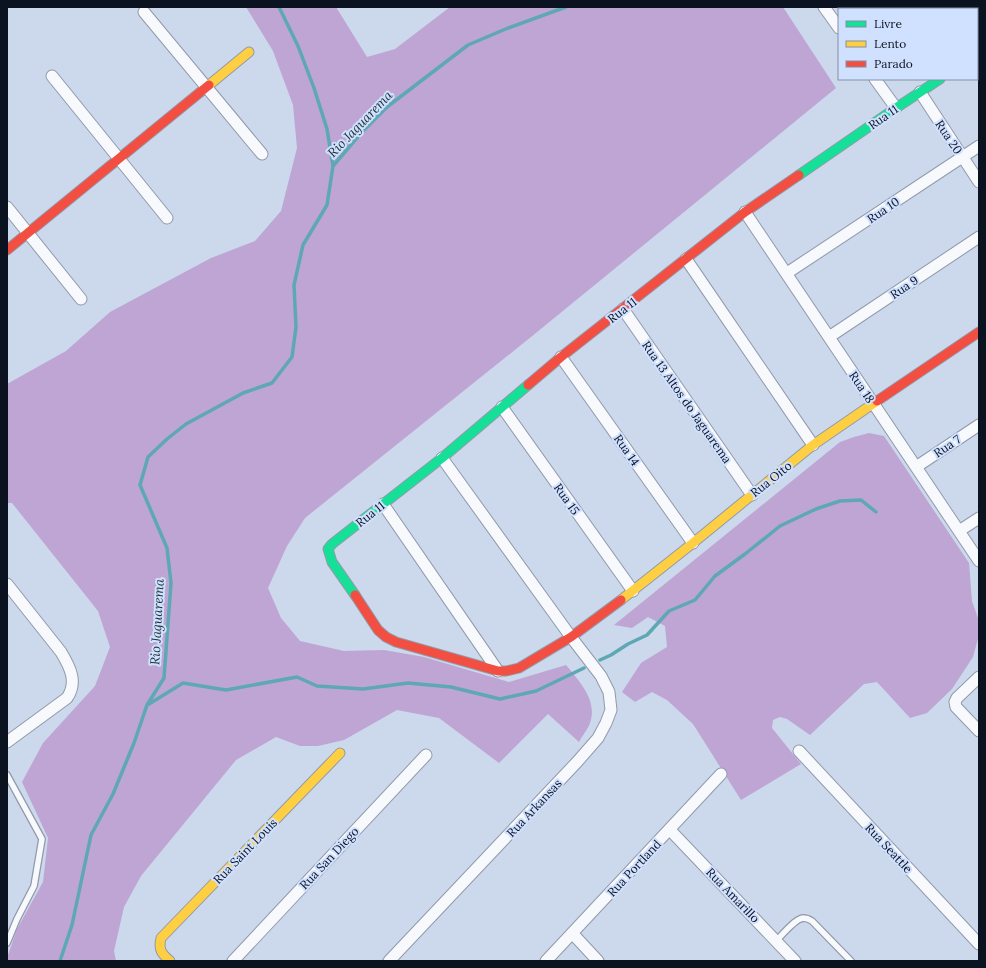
<svg xmlns="http://www.w3.org/2000/svg" width="986" height="968" viewBox="0 0 986 968" font-family="Lora,serif">
<rect width="100%" height="100%" fill="#ccd8ec"/>
<!-- forest -->
<path fill="#bfa5d3" d="M246,7h90l31,50 28,-8 55,-42h333l53,81 -305,249 -226,181 -18,28 -19,42 13,30 19,23 44,10 40,-1 40,7 85,25 57,-17c13,16 32,35 24,58 -2,6 -8,13 -11,19l-31,-28 -49,49 -60,-45 -42,-8 -53,30 -26,6h-18l-24,-9 -40,23 -95,116 -17,31 -10,44 2,10h-109v-3l10,-29 26,-47 5,-44 -26,-56 21,-39 52,-57 15,-39 -12,-36 -86,-108h-5v-119l59,-33 44,-39 101,-54 44,-17 26,-30 16,-63 -4,-43 -20,-54z
M869,433l15,3 85,127 3,38 7,20v14l-6,22 -21,32 -25,24 -17,5 -33,-36 -13,2 -54,51 -23,-16 -7,-2 -7,3 -1,8 29,36 -60,36 -48,-76 -26,-24 -15,-8 -17,10 -13,-10 19,-29 26,-16 -2,-21 -17,-9 -16,11 -18,-3 226,-183 14,-5z"/>
<g fill="none" stroke-linecap="round" stroke-linejoin="round">
<!-- stream -->
<path stroke="#5da8b3" stroke-width="3.5" d="M279,7l19,39 16,42 13,41 6,37
M600,660l11,-5 17,-11 19,-9 22,-24 26,-11 20,-24 30,-22 35,-28 36,-17 24,-8 21,-1 15,12
M149,704l34,-21 43,7 71,-13 20,9 46,3 45,-6 43,4 49,12 36,-8 48,-23
M60,961l12,-36 19,-90 22,-41 21,-51 13,-38 17,-27 7,-95 -4,-35 -27,-63 8,-28 19,-18 19,-15 57,-31 29,-10 20,-26 4,-30 -2,-42 9,-40 24,-40 6,-39 28,-33 26,-26 81,-62 40,-17 58,-21"/>
<defs>
<path id="lane" d="M7,775l35,64 -8,47 -17,33 -10,24
M776,941c6,-6 19,-22 27,-23 3,0 6,1 9,3l39,40"/>
<path id="street" d="M824,7l15,21
M905,9l3,-2
M144,12l118,142
M977,54l2,-1
M52,76l115,142
M875,79l21,29
M920,92l59,90
M7,207l74,92
M745,212l234,349
M686,259l127,186
M787,273l192,-127
M623,309l129,186
M829,337l150,-100
M561,357l132,186
M502,407l131,184
M916,467l63,-42
M383,504l115,167
M959,531l20,-13
M7,584l54,68c9,15 17,30 6,46l-60,44
M979,677l-22,21 -2,4 1,5 23,24
M799,751l180,193
M670,830l125,131
M572,933l26,28
M233,961l193,-206
M389,961l188,-199 21,-24 8,-15 5,-13 -2,-18 -8,-16 -30,-39 -129,-179
M546,961l175,-187"/>
<path id="fast" d="M799,175l97,-67 44,-29
M355,595l-23,-33 -4,-13 4,-5 110,-86 86,-73"/>
<path id="slow" d="M209,85l40,-33
M621,600l72,-57 120,-98 64,-44
M170,961c-8,-7 -12,-11 -9,-23l179,-185"/>
<path id="jam" d="M7,250l202,-165
M528,385l33,-28 184,-145 54,-37
M877,401l102,-69
M355,595l23,35 8,7 10,5 102,29h8l13,-3 52,-31 50,-37"/>
</defs>
<!-- lane casing -->
<use href="#lane" stroke="#919aa9" stroke-width="8"/>
<!-- street casing -->
<use href="#street" stroke="#919aa9" stroke-width="13"/>
<!-- fast casing -->
<use href="#fast" stroke="#919aa9" stroke-width="11"/>
<!-- slow casing -->
<use href="#slow" stroke="#919aa9" stroke-width="11"/>
<!-- jam casing -->
<use href="#jam" stroke="#919aa9" stroke-width="11"/>
<!-- lane -->
<use href="#lane" stroke="#f7f9fc" stroke-width="5.5"/>
<!-- street -->
<use href="#street" stroke="#f7f9fc" stroke-width="11"/>
<!-- fast -->
<use href="#fast" stroke="#16e098" stroke-width="9"/>
<!-- slow -->
<use href="#slow" stroke="#ffcf43" stroke-width="9"/>
<!-- jam -->
<use href="#jam" stroke="#f24e42" stroke-width="9"/>
</g>
<g text-anchor="middle" dominant-baseline="central" stroke-width="4" stroke-linejoin="round" paint-order="stroke">
<!-- street labels -->
<g font-size="12" fill="#0c1320" stroke="#d0e1ff">
<text transform="translate(883 117) rotate(-35)">Rua 11</text>
<text transform="translate(949 137) rotate(56)">Rua 20</text>
<text transform="translate(883 210) rotate(-34)">Rua 10</text>
<text transform="translate(904 287) rotate(-34)">Rua 9</text>
<text transform="translate(622 310) rotate(-38)">Rua 11</text>
<text transform="translate(862 387) rotate(56)">Rua 18</text>
<text transform="translate(687 402) rotate(55)">Rua 13 Altos do Jaguarema</text>
<text transform="translate(947 446) rotate(-34)">Rua 7</text>
<text transform="translate(627 450) rotate(55)">Rua 14</text>
<text transform="translate(771 479) rotate(-39)">Rua Oito</text>
<text transform="translate(567 499) rotate(55)">Rua 15</text>
<text transform="translate(370 514) rotate(-39)">Rua 11</text>
<text transform="translate(534 808) rotate(-47)">Rua Arkansas</text>
<text transform="translate(889 848) rotate(47)">Rua Seattle</text>
<text transform="translate(245 851) rotate(-46)">Rua Saint Louis</text>
<text transform="translate(329 858) rotate(-47)">Rua San Diego</text>
<text transform="translate(634 868) rotate(-47)">Rua Portland</text>
<text transform="translate(733 895) rotate(46)">Rua Amarillo</text>
</g>
<!-- water labels -->
<g font-size="13" font-style="italic" fill="#1b3234" stroke="#d0e1ff">
<text transform="translate(360 124) rotate(-46)">Rio Jaguarema</text>
<text transform="translate(157 622) rotate(-87)">Rio Jaguarema</text>
</g>
</g>
<!-- border -->
<rect width="986" height="968" fill="none" stroke="#0c1320" stroke-width="16"/>
<!-- legend -->
<rect x="838" y="8" width="140" height="72" fill="#d0e1ff" stroke="#828fa6"/>
<rect x="846" y="21" width="20" height="6" fill="#16e098" stroke="#828fa6"/>
<text x="874" y="28" font-size="12" fill="#0c1320">Livre</text>
<rect x="846" y="41" width="20" height="6" fill="#ffcf43" stroke="#828fa6"/>
<text x="874" y="48" font-size="12" fill="#0c1320">Lento</text>
<rect x="846" y="61" width="20" height="6" fill="#f24e42" stroke="#828fa6"/>
<text x="874" y="68" font-size="12" fill="#0c1320">Parado</text>
</svg>
